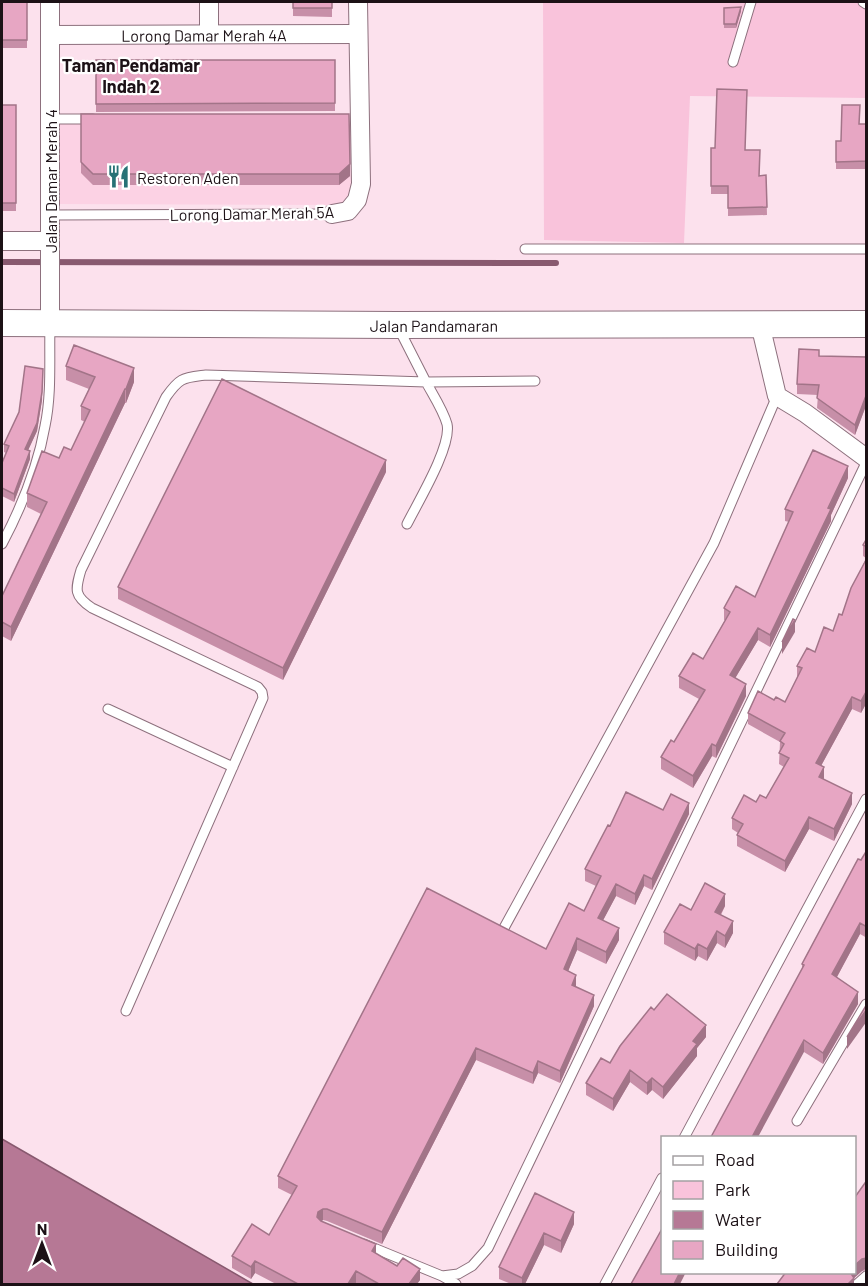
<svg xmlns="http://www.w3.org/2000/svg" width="868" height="1286" viewBox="0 0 868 1286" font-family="Barlow,sans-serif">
<rect width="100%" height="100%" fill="#fce1ed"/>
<!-- built -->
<path fill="#fcd2e4" d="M56,123h297l1,62 -4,12 -6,8 -287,-1z"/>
<!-- green -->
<path fill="#f9c3db" d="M543,2h323v96l-176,-2 -6,147 -140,-3z"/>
<!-- water -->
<path fill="#b67895" stroke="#88596f" stroke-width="1.5" d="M2,1139l251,145h-251z"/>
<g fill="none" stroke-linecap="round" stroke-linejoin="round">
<!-- stream -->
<path stroke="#88596f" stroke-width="6" d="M2,262l554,1"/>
<defs>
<path id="lane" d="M863,2l3,2
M733,62l18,-60
M50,119h43
M50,215l282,-1
M525,249h341
M407,524c11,-22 45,-78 40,-100 -4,-14 -14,-29 -21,-42l109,-1
M2,544c19,-36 36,-78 43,-118 7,-33 4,-69 5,-102
M108,709l125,58
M504,928l210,-385 63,-147
M126,1011l137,-313 -1,-6 -4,-5 -166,-79c-18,-12 -17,-18 -11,-38l85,-173c14,-20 17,-19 40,-22l220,7 -27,-53
M797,1121l69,-117
M684,1138l182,-339
M364,1244l78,32 16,-2 14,-8 16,-18 378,-785
M442,1276l14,8
M605,1284l57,-106
M857,1284l9,-8"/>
<g id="street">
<path d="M50,2v322"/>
<path d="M209,2v32"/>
<path id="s1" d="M50,35l308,-1"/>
<path d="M332,214l16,-3 9,-11 4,-16 -3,-182"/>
<path d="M2,241h48"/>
<path d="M760,324l17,72 28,17 61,45"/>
</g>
<g id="secondary">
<path id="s2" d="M2,323l395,2 469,-1"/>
</g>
</defs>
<!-- lane casing -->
<use href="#lane" stroke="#8d707d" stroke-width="11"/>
<!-- street casing -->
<use href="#street" stroke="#8d707d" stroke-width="20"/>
<!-- secondary casing -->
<use href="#secondary" stroke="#8d707d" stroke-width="28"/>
<!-- lane -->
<use href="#lane" stroke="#fff" stroke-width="9"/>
<!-- street -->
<use href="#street" stroke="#fff" stroke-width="18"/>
<!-- secondary -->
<use href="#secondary" stroke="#fff" stroke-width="26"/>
</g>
<!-- wall -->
<path fill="#c78fa8" d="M2,2h25v46h-25z
M293,2h39v15l-39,-1z
M724,8l17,3 -5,17h-12z
M96,60h239v51l-239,1z
M2,105h14v106h-14z
M81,114l269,62 -11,9h-246l-12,-12z
M860,124h7v45h-31v-28h5z
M711,148l35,2 13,26 7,-1 1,40 -39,1v-22h-17z
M819,356l48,1v46l-12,32 -38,-27 1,-13 -21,-1v-10z
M66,366l68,16 -8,21h-1l-114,238 -9,-5v-40l39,-82 -14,-7v-14l32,-35 12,-8 14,-28 -4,-2v-14l8,-17 -23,-9z
M42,400l-5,31 -9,19 2,9 -16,43 -12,-6v-33l4,-10 -2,-1v-8z
M386,472l-103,208 -165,-81v-12z
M848,478l-17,37v6l-61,126 -12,-7 -23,38 11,18 -30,62 -4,-2 -19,32 -32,-19v-12l13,-15 25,-43 -20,-11v-12l24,-17 22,-39h-1v-12l31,-11 34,-75 -4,-1v-12z
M867,538v164l-6,11 -9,-4 -31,57 3,13 28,25 -18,37 -25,-12 -24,43 -48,-26v-11l1,-2 -6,-4v-11l24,-16 10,-4 18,-31 -5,-3 1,-22 -32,-18v-11l26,-13 11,2 12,-24v-12l18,-14 18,-21 9,-16 24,-57 -3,-2v-11z
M663,810l26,4 -37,76 -8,-4 -9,19 -19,-9 -13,24 16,20 -13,24 -29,-14 -9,21 8,16 18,19 -34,77 -22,-10 -5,11 -57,-24 -94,184 -55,-23 -4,-1 -2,1 99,59 -3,4h-58l-3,-1 -1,1h-79l-21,-11 -4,6 -19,-11v-12l37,-21 23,-40 -14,-7v-12l268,-227 38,-38 12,-25 -11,-5v-12l25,-43z
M867,850v88l-7,-4 -23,43 21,27 -35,60 -19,-12 -2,-88z
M725,906l-4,9 12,18 -8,15 -8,-5 -10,18 -9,-5 -3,5 -31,-17v-12l27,-22z
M654,1010l52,27 -9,11v8l-34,43 -11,-9 -5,5 -17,-13 -17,29 -27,-16v-12l24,-20z
M867,1185v85l-5,1 -8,7v6h-77l78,-12z
M535,1193l39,31 -13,29 -17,-8 -19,39h-14l-12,-5v-12z"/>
<!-- shaded-wall -->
<path fill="#a27488" d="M741,7v4l-5,17v-4z
M350,164v12l-11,9v-11z
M134,368v14l-8,21v-14z
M43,369l-1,31 -5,31 -12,26v-8z
M125,389v14l-114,238v-14z
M867,393v10l-12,32v-10z
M30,451v8l-16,43v-8z
M386,460v12l-103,208v-12z
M848,466v12l-17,37v6l-61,126v-12z
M795,620v12l-13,22v-12z
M758,628v12l-28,47v-12z
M746,684v12l-30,62v-12z
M867,690v12l-6,11v-12z
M852,697v12l-36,66v-12z
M712,744v12l-19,32v-12z
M824,767v12l-5,-2z
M852,793v11l-18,37v-12z
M689,803v11l-37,76v-11z
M809,817v12l-24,43v-11z
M644,875v11l-9,19v-11z
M616,884v12l-18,34v-12z
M725,894v12l-10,18v-12z
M733,921v12l-8,15v-12z
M860,923v11l-28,52v-12z
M619,928v12l-13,24v-12z
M717,931v12l-10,18v-12z
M577,938v12l-13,31v-12z
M698,944v12l-3,5v-12z
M576,975v12l-4,10v-12z
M858,992v12l-35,60v-11z
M594,995v11l-34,77v-12z
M867,1009v12l-20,28v-12z
M706,1025v12l-9,11v8l-34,43v-12l30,-46z
M804,1040v12l-46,85h-6z
M476,1048v12l-94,184v-12z
M538,1061v12l-5,11v-11z
M630,1070v12l-17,29v-12z
M652,1078v12l-5,5v-12z
M323,1209v11l-5,4 -1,4 1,-16z
M574,1212v12l-13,29v-12z
M544,1233v12l-19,39h-3v-6z
M376,1244v12l-4,-5z
M865,1257v12l-3,2 -8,7v6h-6l2,-12h5v-7l7,-6z
M255,1261v12l-4,6v-12z
M420,1269v11l-3,4h-8z
M356,1271v12l-1,1h-7z
M680,1272h6l-6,12h-6z"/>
<!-- building -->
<path fill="#e7a6c3" stroke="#a27488" stroke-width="1.5" d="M2,2h25v38h-25z
M293,2h39v6h-39z
M741,7l-5,17h-12v-16z
M96,60h239v43l-239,1z
M717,89l30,1 -2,60h15l-1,26 7,-1 1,32 -39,1v-22h-17v-38h4z
M2,105h14v98h-14z
M842,105h18l-1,19h8v37l-31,1v-21h5z
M81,114h268l1,50 -11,10h-246l-12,-12z
M74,345l60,23 -8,21h-1l-114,238 -9,-5v-26l45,-94 -20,-9 15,-42 17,7 5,-11 7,3 19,-40 -9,-4 14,-29 -29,-11z
M799,349l20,1v6l48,1v36l-12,32 -38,-27 2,-13 -22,-1z
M25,366l18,3 -1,23 -5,31 -12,26 5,2 -16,43 -12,-6v-25l7,-17 -5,-2 15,-32z
M222,379l164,81 -103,208 -165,-81z
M813,450l35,16 -20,42 3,1 -61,126 -12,-7 -28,47 16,9 -30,62 -4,-2 -19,32 -32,-19 10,-17 3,2 31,-52 -26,-14 14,-23 10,6 27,-47 -6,-4 12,-22 19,11 38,-85 -8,-3z
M867,538v9l-4,-2z
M867,558v132l-6,11 -9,-4 -36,66 8,4 -5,10 33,16 -18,36 -25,-12 -24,44 -48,-26 6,-11 -11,-6 12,-23 12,7 4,-7 6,3 23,-40 -10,-5 5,-9 -4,-3 5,-8 -37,-20 10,-22 16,9 2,-3 9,5 17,-34 -5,-2 10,-18 8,4 9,-25 9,4 6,-17 3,1 9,-27z
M793,619l2,1 -13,22z
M626,792l37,18 8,-16 18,9 -37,76 -8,-4 -9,19 -19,-10 -18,34 21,10 -13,24 -29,-14 -13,31 12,6 -4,10 22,10 -34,76 -22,-10 -5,12 -57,-25 -94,184 -55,-23h-4l-5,3 -1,5 4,4 55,23 -4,7 25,15 6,-8 17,11 -11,15h-30l-23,-13 -8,13h-50l-43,-23 -4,6 -19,-11 20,-32 17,11 28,-49 -19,-10 149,-288 119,61 23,-46 15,8 17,-35 -16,-7 23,-44 2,1z
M867,850v77l-7,-4 -28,51 26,18 -35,61 -19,-13 -52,97h-41l93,-172 -2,-1 56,-105 3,1z
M705,883l20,11 -10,18 18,9 -8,15 -8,-5 -10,18 -9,-5 -3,5 -31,-17 16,-28 11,6z
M667,994l39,31 -13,16 4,3 -34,43 -11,-9 -5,5 -17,-13 -17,29 -27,-16 15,-25 9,5 10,-17 31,-39 3,3z
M867,1004v5l-20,28z
M865,1183l2,2v73l-5,1 -7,6v-68z
M535,1193l39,19 -13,29 -17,-8 -22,45 -23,-11z
M663,1227v45h17l-6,12h-43z
M786,1272h64l4,6 -6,6h-71z"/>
<!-- icons -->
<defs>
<symbol id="restaurant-bare" viewBox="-9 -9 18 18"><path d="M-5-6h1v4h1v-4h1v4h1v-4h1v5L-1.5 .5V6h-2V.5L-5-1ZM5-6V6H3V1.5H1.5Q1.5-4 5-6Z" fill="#277276" stroke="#fff" stroke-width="2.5" paint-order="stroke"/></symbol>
</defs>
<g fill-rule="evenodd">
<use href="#restaurant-bare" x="102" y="160" width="33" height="33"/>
</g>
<g text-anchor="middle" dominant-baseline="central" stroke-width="4.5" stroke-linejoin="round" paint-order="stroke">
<!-- street labels -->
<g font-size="16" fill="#1c1116" stroke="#fff">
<text stroke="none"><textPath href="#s1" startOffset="154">Lorong Damar Merah 4A</textPath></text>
<text transform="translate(50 181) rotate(-90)">Jalan Damar Merah 4</text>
<text transform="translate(252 213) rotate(-1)">Lorong Damar Merah 5A</text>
<text stroke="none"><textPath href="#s2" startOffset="432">Jalan Pandamaran</textPath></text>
</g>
<!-- poi labels -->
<g font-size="16" fill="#1c1116" stroke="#fff" text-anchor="start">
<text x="137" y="177">Restoren Aden</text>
</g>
<!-- neighbourhood labels -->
<g font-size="18" font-weight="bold" fill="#1c1116" stroke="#fff">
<text x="131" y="65">Taman Pendamar<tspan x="131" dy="21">Indah 2</tspan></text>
</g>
</g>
<!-- border -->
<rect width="868" height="1286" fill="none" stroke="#1c1116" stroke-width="6"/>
<!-- legend -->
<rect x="661" y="1136" width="195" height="138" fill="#ffffff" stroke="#a4a0a2" stroke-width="1.5"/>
<rect x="673" y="1156" width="30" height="9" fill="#ffffff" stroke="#a4a0a2" stroke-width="1.5"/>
<text x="715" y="1166" font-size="18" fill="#1c1116">Road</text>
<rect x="673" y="1181" width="30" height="18" fill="#f9c3db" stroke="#a4a0a2" stroke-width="1.5"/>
<text x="715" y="1196" font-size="18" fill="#1c1116">Park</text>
<rect x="673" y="1211" width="30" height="18" fill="#b67895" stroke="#a4a0a2" stroke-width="1.5"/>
<text x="715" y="1226" font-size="18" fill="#1c1116">Water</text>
<rect x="673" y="1241" width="30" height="18" fill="#e7a6c3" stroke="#a4a0a2" stroke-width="1.5"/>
<text x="715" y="1256" font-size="18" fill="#1c1116">Building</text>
<!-- north arrow -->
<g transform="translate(42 1244)" stroke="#ffffff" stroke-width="4.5" paint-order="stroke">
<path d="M0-4.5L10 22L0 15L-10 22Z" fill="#1c1116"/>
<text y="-9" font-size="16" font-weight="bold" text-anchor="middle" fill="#1c1116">N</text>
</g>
</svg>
